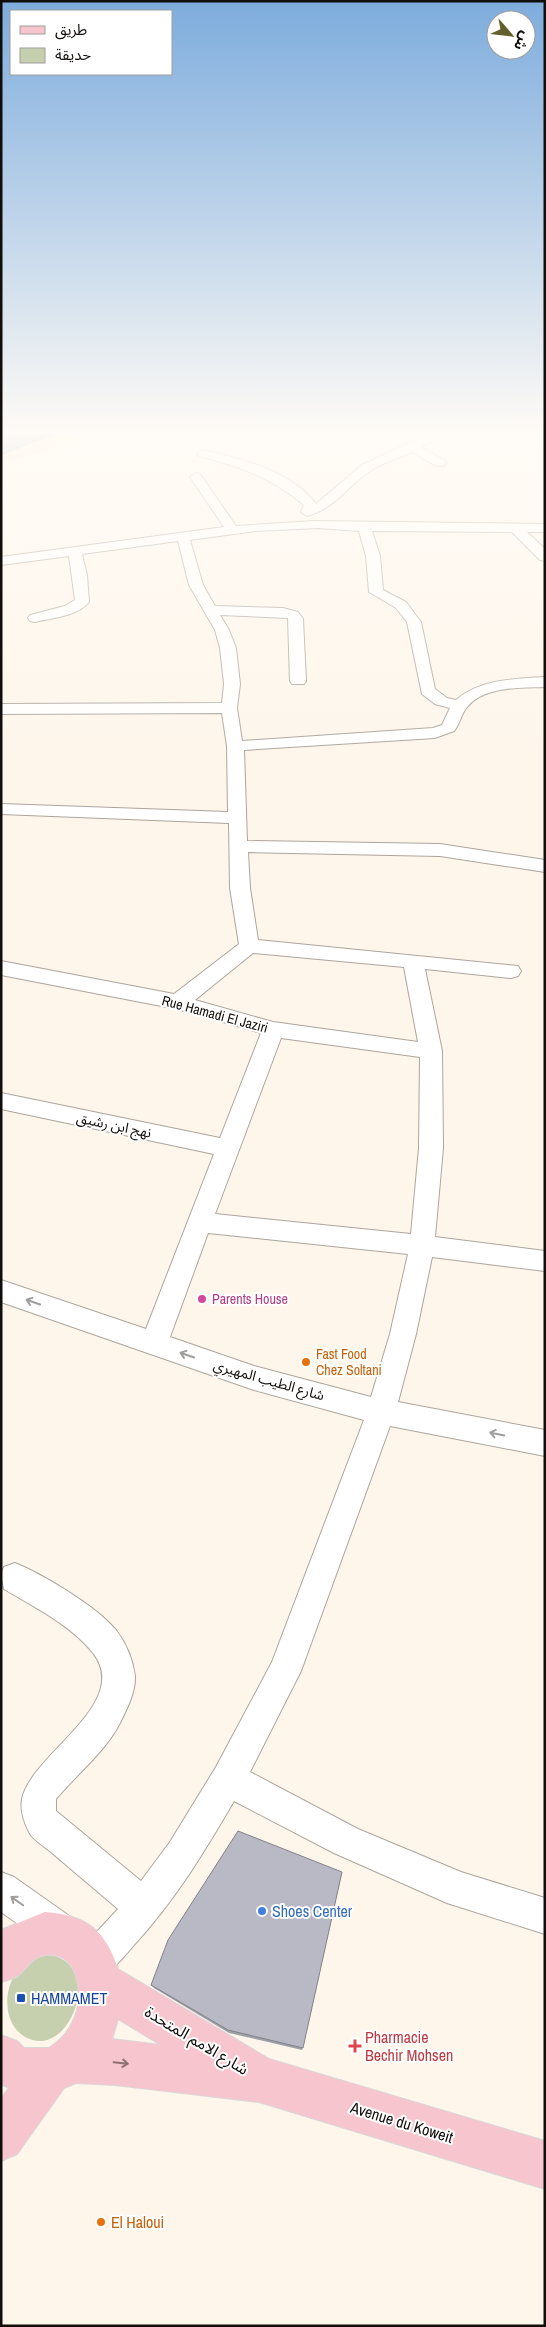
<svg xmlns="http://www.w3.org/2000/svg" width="546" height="2327" viewBox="0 0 546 2327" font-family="'Archivo Narrow','Noto Sans Arabic',sans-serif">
<rect width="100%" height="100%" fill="#fef6eb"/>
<!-- green -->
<path fill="#c7d0ae" d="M42,1954c66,2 30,106 -15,84 -26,-13 -25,-54 -5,-72 5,-5 14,-8 20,-12z"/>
<!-- sand -->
<path fill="#f7eec8" d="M65,433h49l-113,30v-8l34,-14z"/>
<!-- water -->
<path fill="#7da1cc" stroke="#5c7592" d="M1,433h64l-30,8 -34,14z"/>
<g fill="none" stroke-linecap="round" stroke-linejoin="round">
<defs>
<path id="minor" d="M431,433h14l-24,14 23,13 2,3 -2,3h-8l-24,-14c-13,6 -30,11 -42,19 -22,15 -36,38 -63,45l-6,-4 3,-7c-34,-28 -63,-38 -105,-49l-2,-2 6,-4c38,9 88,20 113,54l46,-39z
M196,473l4,1 36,52 79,-5 230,3v8h-18l18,17v12l-5,-1 -28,-28 -140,-1 8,25 3,34 23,12 15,20 14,67 12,9 9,2c24,-21 58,-21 89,-23v10c-25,1 -61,-1 -78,20 -6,7 -7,17 -13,24l-19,7 -191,12 3,91 193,3 105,16v12l-105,-16 -192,-4 2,36 8,52 260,26 3,5 -3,5 -7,2 -86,-9 17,82 1,97 -8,89 110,14v20l-113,-14 -16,77 -18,68 147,28v26l-155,-30 -89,245 -51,101 108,57 103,43 84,26v36l-98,-31 -113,-50 -100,-52c-31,53 -58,98 -100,144 -12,14 -22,27 -39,35l-13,-6 -6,-13 6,-13 36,-39c-22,-19 -45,-38 -67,-57 -7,-6 -18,-12 -22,-20 -5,-10 -9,-22 -7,-33 9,-45 111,-95 71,-146 -22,-28 -59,-46 -89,-64l-3,-15 3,-7 11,-4c29,12 81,43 101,67 10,13 17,30 19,46 1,15 -8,33 -15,47 -15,29 -43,51 -64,76v12l85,70 29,-39 46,-75 56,-105 92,-242 -110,-30 -253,-88v-22l145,49 68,-175 -213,-45v-16l219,45 41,-105 -84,-24 -176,-34v-14l173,33 65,-50 -9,-56 -1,-65 -228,-9v-10l227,8 -1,-66 -5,-33 -221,1v-10l221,-1 2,-19 -4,-36 -5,-18 -26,-45 -11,-44 -96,13 5,21 2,27c-11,14 -37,16 -54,20l-5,-1 -2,-3 2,-3 35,-9 10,-6 -6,-44 -68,9v-8l223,-30 -34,-50zM318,528l41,3 7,25 3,36 27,16 11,14 15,72 13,10 15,4 -8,17 -9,3 -191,13 -5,-33 3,-24 -4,-36 -7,-18 -9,-15 68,3 2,63 2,3h12l2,-3 -3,-62 -5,-7 -15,-4 -68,-2 -12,-21 -13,-45 66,-9zM253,953l151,14 14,75 -145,-20 -78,-22zM281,1038l139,19 -1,91 -8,86 -196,-20zM208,1233l200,21 -18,80 -19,63 -117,-31 -84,-29z
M1,1872l13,5 61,43 5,13 -5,13 -13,5 -13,-5 -48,-34z"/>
<path id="major" d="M45,1912c40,3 61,18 73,57l151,90 276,82v48l-286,-87 -144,-17 -39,-2 -12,5 -47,66 -16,7v-63l8,-10 -8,-4v-49l16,6 7,7h25c11,-7 20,-17 25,-29 10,-23 6,-67 -28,-64 -15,1 -19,15 -30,22 -5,2 -10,4 -15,5v-52zM118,2019l43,26 -49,-6z"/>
</defs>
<!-- minor casing -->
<use href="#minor" stroke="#ada59c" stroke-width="2"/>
<!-- major casing -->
<use href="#major" stroke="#d9d8d8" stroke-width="2"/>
<!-- minor -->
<use href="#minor" fill="#fff" fill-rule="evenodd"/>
<!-- major -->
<use href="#major" fill="#f7c5ce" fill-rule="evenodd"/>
</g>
<!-- wall -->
<path fill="#9f9fa9" d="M342,1872l-40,178 -73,-17 -75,-45 -3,-3z"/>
<!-- building -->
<path fill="#b9b9c5" stroke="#82828a" d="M238,1831l104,41 -39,176 -75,-18 -77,-45 17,-45z"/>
<!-- one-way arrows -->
<defs><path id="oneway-shaft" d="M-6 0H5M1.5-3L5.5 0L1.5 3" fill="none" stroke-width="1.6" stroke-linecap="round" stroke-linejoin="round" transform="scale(1.25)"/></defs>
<g stroke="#9f9e9d">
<use href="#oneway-shaft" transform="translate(33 1302) rotate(-161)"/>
<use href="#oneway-shaft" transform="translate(187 1355) rotate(-161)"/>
<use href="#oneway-shaft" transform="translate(497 1434) rotate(-169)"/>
<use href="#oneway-shaft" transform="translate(17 1901) rotate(-145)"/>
</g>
<use stroke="#8f7276" href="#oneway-shaft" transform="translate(121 2063) rotate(6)"/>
<!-- sky -->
<linearGradient id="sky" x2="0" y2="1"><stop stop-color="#7dacdd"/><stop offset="0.57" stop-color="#fffbf6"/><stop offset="1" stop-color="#fffbf6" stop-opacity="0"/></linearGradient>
<rect width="546" height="759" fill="url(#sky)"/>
<!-- markers -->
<circle fill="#d1479c" stroke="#fff" stroke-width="2" cx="202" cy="1299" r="5"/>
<g fill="#e8710a" stroke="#fff" stroke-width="2">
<circle cx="306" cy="1362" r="5"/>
<circle cx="101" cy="2222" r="5"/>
</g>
<circle fill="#3f7fe0" stroke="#fff" stroke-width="2" cx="262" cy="1911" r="5"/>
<rect fill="#1a4fb4" stroke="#fff" stroke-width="2" x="16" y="1993" width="10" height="10" rx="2.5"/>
<path fill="#e0444e" stroke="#fff" stroke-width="2" d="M352.5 2038.5h5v5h5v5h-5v5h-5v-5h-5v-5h5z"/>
<g text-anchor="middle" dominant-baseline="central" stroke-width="4" stroke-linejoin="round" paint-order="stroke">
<!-- street labels -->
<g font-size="14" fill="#100d0a" stroke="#fff">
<text transform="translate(215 1014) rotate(15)">Rue Hamadi El Jaziri</text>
<text transform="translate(114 1125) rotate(12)">نهج ابن رشيق</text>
<text transform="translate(269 1380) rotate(16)">شارع الطيب المهيري</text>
</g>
<!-- hotel labels -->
<g font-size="14" fill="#b23c85" stroke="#fff" text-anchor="start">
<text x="212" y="1299">Parents House</text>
</g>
<!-- food labels -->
<g font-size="14" fill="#c56008" stroke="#fff" text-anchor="start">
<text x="316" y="1354">Fast Food<tspan x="316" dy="16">Chez Soltani</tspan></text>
</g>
<!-- near-shop labels -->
<g font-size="16" fill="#366cbe" stroke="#fff" text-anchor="start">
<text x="272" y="1911">Shoes Center</text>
</g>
<!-- near-transit labels -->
<g font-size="16" fill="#164399" stroke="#fff" text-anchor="start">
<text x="31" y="1998">HAMMAMET</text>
</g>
<!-- near-health labels -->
<g font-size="16" fill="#be3a42" stroke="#fff" text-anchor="start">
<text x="365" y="2037">Pharmacie<tspan x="365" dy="18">Bechir Mohsen</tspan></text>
</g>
<!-- near-street labels -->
<g font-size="16" fill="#100d0a" stroke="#fff">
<text transform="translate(197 2040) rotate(31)">شارع الامم المتحدة</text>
<text transform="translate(402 2122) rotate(17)">Avenue du Koweit</text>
</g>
<!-- near-food labels -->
<g font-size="16" fill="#c56008" stroke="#fff" text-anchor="start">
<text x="111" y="2222">El Haloui</text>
</g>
</g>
<!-- border -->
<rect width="546" height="2327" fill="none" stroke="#100d0a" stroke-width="5"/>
<!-- legend -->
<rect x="10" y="10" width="162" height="65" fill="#ffffff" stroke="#9f9e9d"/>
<rect x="20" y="26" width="25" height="8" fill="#f7c5ce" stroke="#9f9e9d"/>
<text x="55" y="35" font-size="15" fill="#100d0a">طريق</text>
<rect x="20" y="48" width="25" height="15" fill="#c7d0ae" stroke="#9f9e9d"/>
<text x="55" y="60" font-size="15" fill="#100d0a">حديقة</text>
<!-- north arrow -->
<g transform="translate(511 35) rotate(118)"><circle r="24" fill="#ffffff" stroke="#9f9e9d"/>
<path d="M0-4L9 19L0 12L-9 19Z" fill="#63602c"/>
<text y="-8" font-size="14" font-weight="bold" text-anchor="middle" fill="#100d0a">ش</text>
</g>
</svg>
